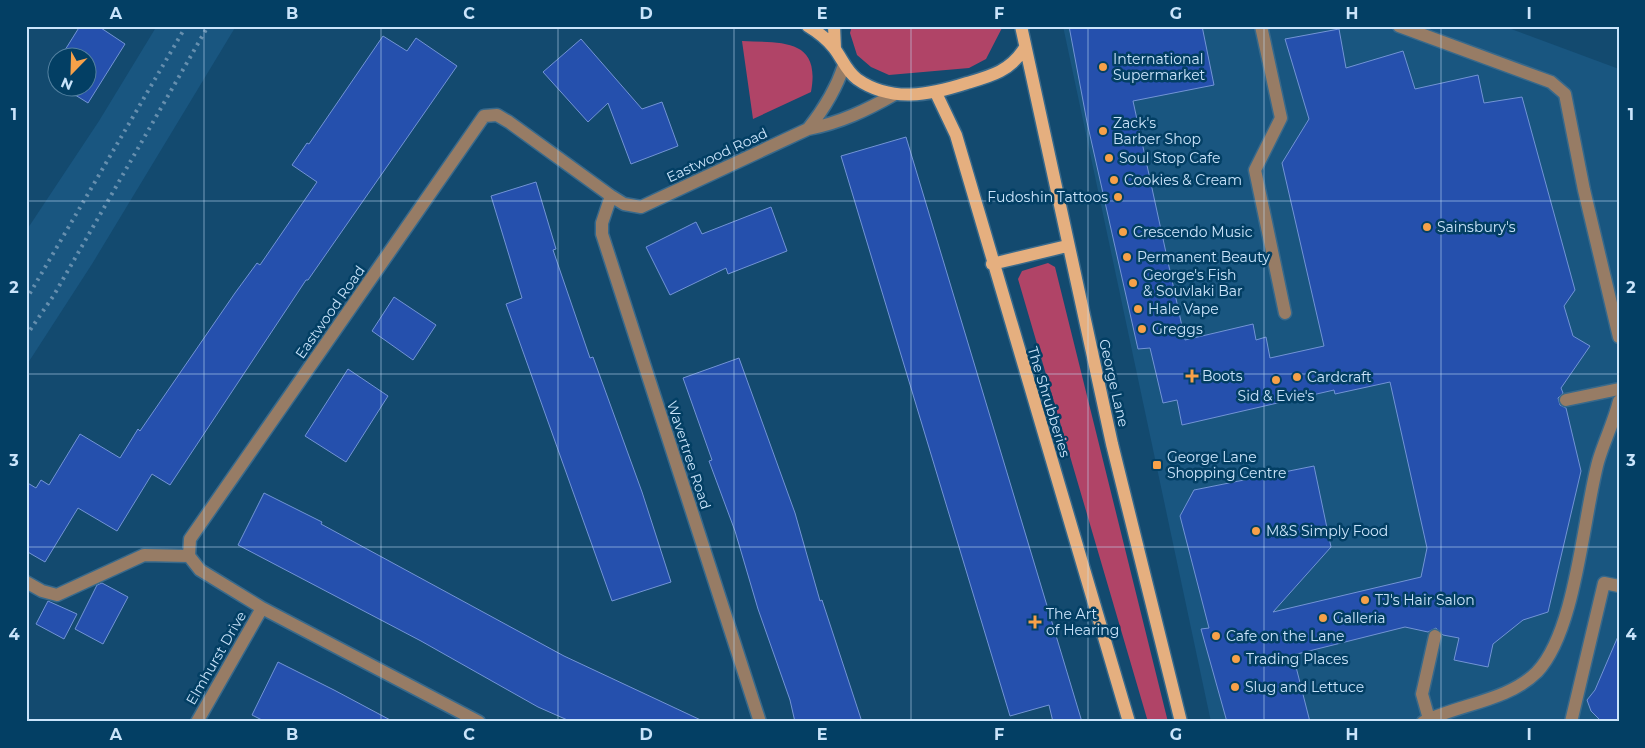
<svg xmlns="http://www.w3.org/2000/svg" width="1645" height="748" viewBox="0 0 1645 748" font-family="Montserrat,sans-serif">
<rect width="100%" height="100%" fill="#134a6f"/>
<!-- built -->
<path fill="#195680" d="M153,26h83l-144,238 -66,102v-135l73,-110 56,-92z
M1063,26h440l116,43v653h-408z"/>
<!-- green -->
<path fill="#b04467" d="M852,26h151l-17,33 -17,9 -80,7 -18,-8 -14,-12 -7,-22z
M742,41c40,2 79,-3 69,51l-58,27z
M1048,263l7,4 113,455h-20l-130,-443 4,-8z"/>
<!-- building -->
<path fill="#2550ad" stroke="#7294d5" d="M80,26h18l27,18 -37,59 -24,-15h24v-30h-28z
M1069,26h133l12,59 -81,16 52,239 68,-16 3,16 10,-3 4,21 54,-12 -42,-183 27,-44 -24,-80 54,-10 7,39 57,-17 12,38 63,-14 6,28 38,-6 53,193 -11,16 9,30 17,10 -29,42 2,5 -5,5 2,7 6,3 15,63 -33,141 -25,8 -30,24 -5,23 -34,-7 5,-22 -16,-3 -7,-7 -8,4 -23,-5 -112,28 17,67h-83l-26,-93 8,-1 -29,-112 14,-26 120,-24 17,81 -58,65 148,-35 6,-29 -37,-166 -55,12 -1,-4 -152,35 -5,-25 -14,3 -13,-55 -12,1 -51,-227z
M383,36l24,15 9,-13 41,28 -149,214h-2l-136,205 -18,-11 -35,57 -39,-23 -33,54 -19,-11v-69l10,6 5,-8 8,5 31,-51 40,24 18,-29 2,2 95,-138 22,-30 3,2 57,-83 -25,-17 15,-22 2,1z
M581,39l61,70 20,-7 16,44 -47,18 -23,-61 -20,19 -45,-50z
M906,137l176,585h-29l-4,-17 -39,11 -169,-560z
M536,182l20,67 -3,1 37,108 3,-1 49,135 29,90 -59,19 -106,-297 16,-6 -31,-102z
M771,207l16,44 -59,23 -2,-6 -56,27 -24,-48 50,-25 6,12z
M394,297l42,28 -23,35 -41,-29z
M739,358l56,155 25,88 2,-1 40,122h-67l-5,-22 -32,-91 -23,-78 -26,-70 3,-1 -29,-82z
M348,369l40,27 -42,66 -41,-26z
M264,493l58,29 -1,2 243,132 141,66h-133l-34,-15 -117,-66 -183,-96z
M102,583l26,14 -25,47 -28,-15 22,-44z
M48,601l29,13 -13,25 -28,-15z
M1619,634v88h-17l-11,-11 -4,-11 8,-10z
M278,662l56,28 60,32h-128l-14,-7z"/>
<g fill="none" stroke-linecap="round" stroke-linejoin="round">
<defs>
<path id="minor" d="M1261,26l20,92 -26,52 30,143
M1399,26l152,56 14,12 19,96 35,147
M808,129c16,-20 28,-39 36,-64
M611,196l-9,27v11l158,488
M1566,400l53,-11
M26,582l16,9 15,4 87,-40 45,1
M1429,719l-7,-25 13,-58
M197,722l65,-114
M479,722l-217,-114 -62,-38 -11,-14 1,-17 294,-423 13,-1 12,7 102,74 13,8 17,3 167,-78c32,-6 59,-19 87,-35
M1423,722c36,-18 85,-21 114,-50 39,-41 46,-154 61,-210 6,-21 16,-40 21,-61
M1571,722l33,-139 15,3"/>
<path id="major" d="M808,26c10,6 19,13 26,22 8,10 12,23 23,31 34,24 73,16 110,4 24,-7 43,-12 57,-34
M834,26l1,23
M1021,26l91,418 69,278
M936,93l20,42 173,587
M992,264l75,-18"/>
</defs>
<!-- minor casing -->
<use href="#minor" stroke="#38698b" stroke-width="15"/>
<!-- major casing -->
<use href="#major" stroke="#38698b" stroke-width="15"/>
<!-- minor -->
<use href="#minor" stroke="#977c65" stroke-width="12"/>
<!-- major -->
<use href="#major" stroke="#e5af7f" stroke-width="12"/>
<!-- rail -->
<path stroke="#668fae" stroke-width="4" stroke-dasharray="2.5 5" stroke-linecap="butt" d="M26,300l160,-274
M26,336l28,-41 154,-269"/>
</g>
<!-- grid -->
<path fill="none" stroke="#cae4fb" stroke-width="1" stroke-opacity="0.55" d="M204,26v696M381,26v696M558,26v696M734,26v696M911,26v696M1088,26v696M1264,26v696M1441,26v696M26,201h1593M26,374h1593M26,547h1593"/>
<!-- markers -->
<g fill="#f7a149" stroke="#033f64" stroke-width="2">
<circle cx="1103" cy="67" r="5"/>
<circle cx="1103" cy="131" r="5"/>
<circle cx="1109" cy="158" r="5"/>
<circle cx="1114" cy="180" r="5"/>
<circle cx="1118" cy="197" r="5"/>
<circle cx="1427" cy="227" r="5"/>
<circle cx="1123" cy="232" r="5"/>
<circle cx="1127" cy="257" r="5"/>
<circle cx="1133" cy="283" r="5"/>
<circle cx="1138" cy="309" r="5"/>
<circle cx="1142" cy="329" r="5"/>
<path d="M1189.5 368.5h5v5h5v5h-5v5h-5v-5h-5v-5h5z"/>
<circle cx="1297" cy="377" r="5"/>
<circle cx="1276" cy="380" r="5"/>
<rect x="1152" y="460" width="10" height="10" rx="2.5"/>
<circle cx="1256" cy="531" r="5"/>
<circle cx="1365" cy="600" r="5"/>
<circle cx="1323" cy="618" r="5"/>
<path d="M1032.5 614.5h5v5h5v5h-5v5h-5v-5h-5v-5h5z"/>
<circle cx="1216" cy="636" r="5"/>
<circle cx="1236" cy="659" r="5"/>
<circle cx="1235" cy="687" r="5"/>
</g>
<g text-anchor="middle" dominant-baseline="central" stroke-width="5" stroke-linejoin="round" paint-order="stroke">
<!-- poi labels -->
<g font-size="14" fill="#cae4fb" stroke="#033f64" text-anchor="start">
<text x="1113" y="59">International<tspan x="1113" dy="16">Supermarket</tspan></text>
<text x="1113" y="123">Zack's<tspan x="1113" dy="16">Barber Shop</tspan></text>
<text x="1119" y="158">Soul Stop Cafe</text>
<text x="1124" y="180">Cookies &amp; Cream</text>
<text x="1108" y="197" text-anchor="end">Fudoshin Tattoos</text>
<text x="1437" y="227">Sainsbury's</text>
<text x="1133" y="232">Crescendo Music</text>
<text x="1137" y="257">Permanent Beauty</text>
<text x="1143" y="275">George's Fish<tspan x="1143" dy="16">&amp; Souvlaki Bar</tspan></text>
<text x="1148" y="309">Hale Vape</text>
<text x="1152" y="329">Greggs</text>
<text x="1202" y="376">Boots</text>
<text x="1307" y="377">Cardcraft</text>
<text x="1276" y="396" text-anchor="middle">Sid &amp; Evie's</text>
<text x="1167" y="457">George Lane<tspan x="1167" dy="16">Shopping Centre</tspan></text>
<text x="1266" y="531">M&amp;S Simply Food</text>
<text x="1375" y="600">TJ's Hair Salon</text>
<text x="1046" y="614">The Art<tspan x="1046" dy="16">of Hearing</tspan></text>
<text x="1333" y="618">Galleria</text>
<text x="1226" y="636">Cafe on the Lane</text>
<text x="1246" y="659">Trading Places</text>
<text x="1245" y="687">Slug and Lettuce</text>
</g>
<!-- street labels -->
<g font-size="14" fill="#cae4fb" stroke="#033f64">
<text transform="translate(717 155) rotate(-25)">Eastwood Road</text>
<text transform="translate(330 312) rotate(-55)">Eastwood Road</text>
<text transform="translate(1114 383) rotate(77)">George Lane</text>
<text transform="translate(1049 402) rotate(73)">The Shrubberies</text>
<text transform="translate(689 455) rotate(72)">Wavertree Road</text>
<text transform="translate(216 658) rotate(-60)">Elmhurst Drive</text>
</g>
</g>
<!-- border -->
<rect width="1645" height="748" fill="none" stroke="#033f64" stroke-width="55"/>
<!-- north arrow -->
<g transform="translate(72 72) rotate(203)"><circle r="24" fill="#033f64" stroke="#5381a0"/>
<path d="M0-4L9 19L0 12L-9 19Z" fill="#f7a149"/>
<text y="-8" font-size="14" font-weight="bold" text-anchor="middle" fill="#cae4fb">N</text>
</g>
<rect x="28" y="28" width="1590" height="692" fill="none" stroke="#cae4fb" stroke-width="2"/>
<g font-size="16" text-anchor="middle" font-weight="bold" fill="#cae4fb">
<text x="116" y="19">A</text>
<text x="292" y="19">B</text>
<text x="469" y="19">C</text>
<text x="646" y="19">D</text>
<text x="822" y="19">E</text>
<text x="999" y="19">F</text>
<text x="1176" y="19">G</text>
<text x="1352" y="19">H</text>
<text x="1529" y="19">I</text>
<text x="14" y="120">1</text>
<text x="1631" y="120">1</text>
<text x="14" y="293">2</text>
<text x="1631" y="293">2</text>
<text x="14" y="466">3</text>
<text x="1631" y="466">3</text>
<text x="14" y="640">4</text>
<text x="1631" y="640">4</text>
<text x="116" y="740">A</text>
<text x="292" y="740">B</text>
<text x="469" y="740">C</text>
<text x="646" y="740">D</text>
<text x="822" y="740">E</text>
<text x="999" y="740">F</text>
<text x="1176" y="740">G</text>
<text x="1352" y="740">H</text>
<text x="1529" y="740">I</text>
</g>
</svg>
